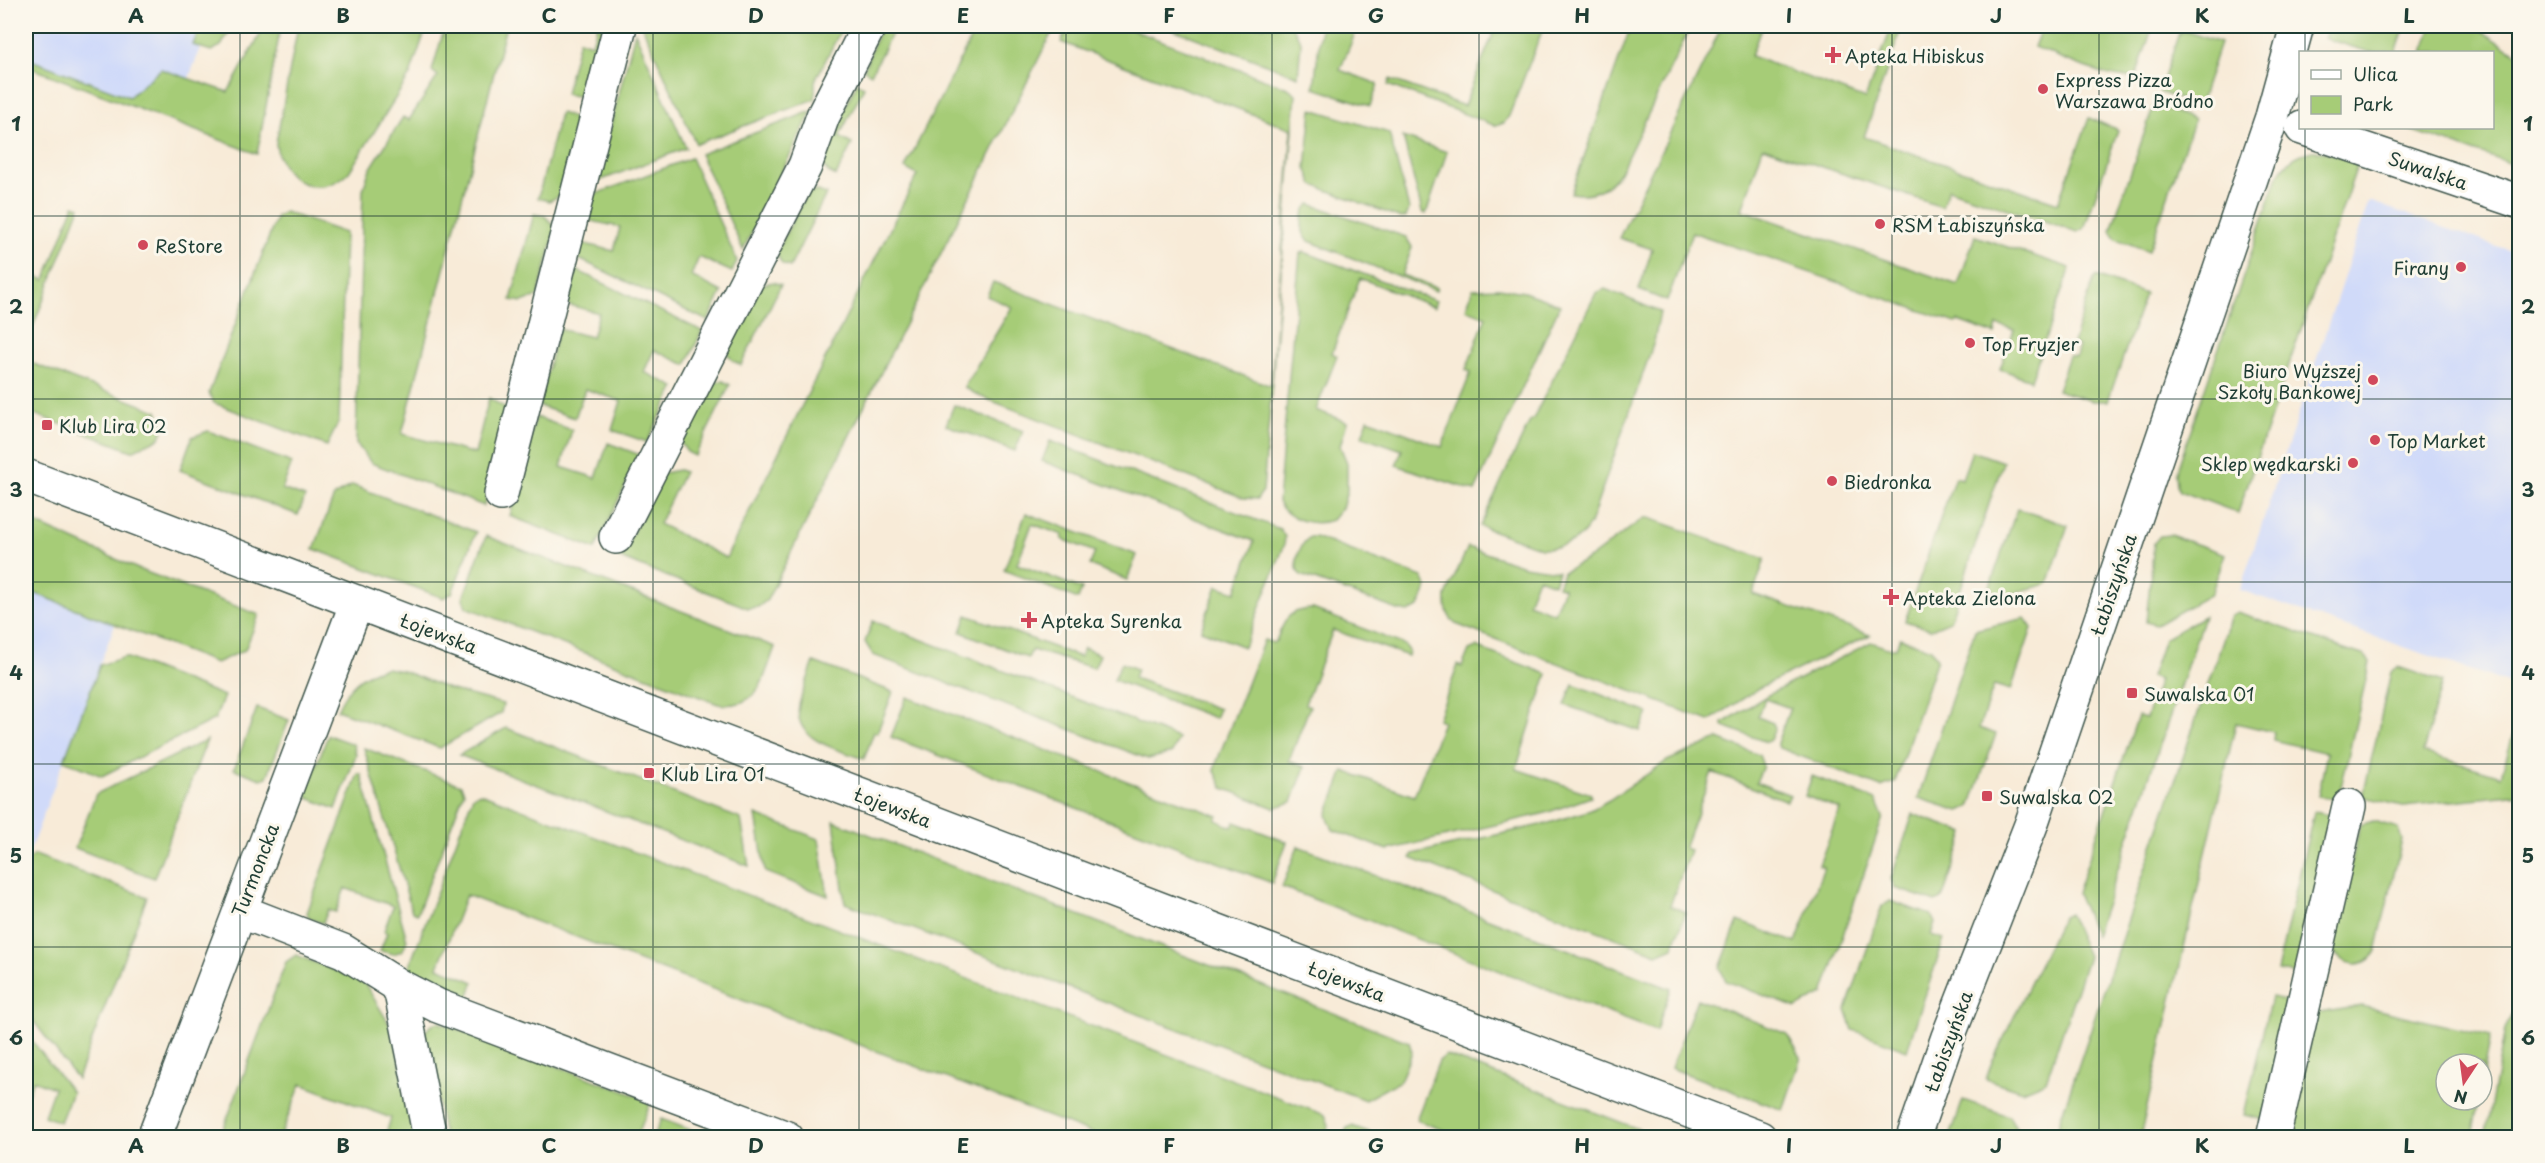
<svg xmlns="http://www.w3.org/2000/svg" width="2545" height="1163" viewBox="0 0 2545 1163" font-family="'Playpen Sans',sans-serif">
<rect width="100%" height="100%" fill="#fbf7ec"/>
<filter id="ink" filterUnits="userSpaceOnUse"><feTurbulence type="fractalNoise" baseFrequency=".0167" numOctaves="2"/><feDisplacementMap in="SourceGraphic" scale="12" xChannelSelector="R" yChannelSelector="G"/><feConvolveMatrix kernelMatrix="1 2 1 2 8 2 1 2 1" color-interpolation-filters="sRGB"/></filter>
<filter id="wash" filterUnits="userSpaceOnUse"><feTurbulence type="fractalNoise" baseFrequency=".008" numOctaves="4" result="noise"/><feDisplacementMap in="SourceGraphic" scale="24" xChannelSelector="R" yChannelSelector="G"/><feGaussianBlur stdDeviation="1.35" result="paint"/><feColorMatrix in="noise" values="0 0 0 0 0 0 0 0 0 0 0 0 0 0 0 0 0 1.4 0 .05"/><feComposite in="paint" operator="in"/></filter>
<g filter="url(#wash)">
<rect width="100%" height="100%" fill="#f8ebd8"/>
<!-- built -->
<path fill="#d0daf9" d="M26,26h183l-37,96 -146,-56z
M2369,201l150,53v433l-279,-97z
M26,590l89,34 -89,237z"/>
<!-- green -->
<path fill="#a6cc77" stroke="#628456" stroke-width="1.5" d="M200,26h33l-12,20 -10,5 -18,-6z
M265,26h16l-24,128 -231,-88v-8l103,39 32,-28 67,23z
M298,26h129l-17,49 -61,97c-29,29 -70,10 -73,-29z
M445,26h61l-104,408 73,20 14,-56 20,12 -25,96 -113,-43 -15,-20 7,-253 6,-19 34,-54 6,3 29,-44 -6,-5z
M597,26h11l-17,63 -15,7 -11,-2 14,-54 13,4z
M642,26h201l-28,55v18l-119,45z
M881,26h14l-24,48 -7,-4z
M977,26h78l-288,574 -9,7 -10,1 -128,-50 43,-85 16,-3 5,2 -25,52 67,34 191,-383 -12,-7z
M1069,26h53l166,62 8,6 -33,397 -6,8 -13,-1 -265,-102 -15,-9 48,-80 -25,-11 6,-14 278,104 21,-257 -231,-87z
M1164,26h128l9,16 -3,34z
M1321,26h37l-18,44 38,14 -8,22 -56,-18z
M1486,26h58l-35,90 -5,7 -8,3 -108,-41 2,-6 74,27 29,-72 -8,-4z
M1631,26h60l-71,146c-12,17 -28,25 -49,21z
M1722,26h40l-11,30 114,43 27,-73h10l-38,111 194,66 31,-85 29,12 -34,99 -7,3 -129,-43 -6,18 -179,-60 -21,63 216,75 17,-49 95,32 -39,112 -31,-11 14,-39 -17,-5 -2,9 -37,-13 -2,2 -264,-91 -25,69 -28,-11 13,-41 -33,-11z
M2042,26h111l-17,50c-22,8 -79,-21 -102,-29z
M2329,26h76l-9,26h-27l-45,-14z
M2432,26h42l45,29 -1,111 -114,-38h88v-76h-69z
M2185,31l35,12 -21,63 -40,-14 20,-59z
M635,32l51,116 -90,34z
M857,83l7,4 -25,50 13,7 -16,32 -8,-4 -6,-8 3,-15z
M2154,105l40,14 -45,132 -33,-12 -5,-9z
M1312,109l77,24 20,76 -3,8 -5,1 -88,-33 -7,-17z
M812,111l-69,139 -43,-96z
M560,113l10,3 12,10 -18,68 -15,7 -11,-3z
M1403,137l44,15 -21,62 -4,-2z
M2313,151h10l35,12 -120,350 -58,-22 -3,-5 -1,-13 101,-295c8,-16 19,-24 36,-27z
M691,158l46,103 -5,11 -33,-15 -8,19 31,16 -14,29 -131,-63 4,-15 33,8 6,-24 -34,-7 7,-25z
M818,191l8,3 -36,73 -8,-3 -6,-11 31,-60z
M1310,204l96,33 6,10 -10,28 35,13 -1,3 -127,-50c-10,-8 -9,-30 1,-37z
M74,205l6,2 -50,127 -4,-2v-60l19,8z
M285,212l60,21 -6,188 -12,25 -113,-43 -5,-10 68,-177z
M534,214l11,2 11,12 -18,68 -16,6 -11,-2z
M1304,252l132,49 -2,6 -74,-29 -28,75 5,3 -21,54 31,12 -7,24 7,17v28l-5,17 -10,12c-18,7 -45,0 -54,-18l22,-249z
M574,269l128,62 -16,34 -32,-15 -10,22 31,15 -28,55 -35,-12 9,-29 -36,-12 -10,29 -36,-12 19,-77 34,8 7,-24 -34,-9z
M2095,276l50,18 -37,107h-16l-35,-11 12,-34 7,1 3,-11 -6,-3z
M773,282l8,3 -40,80 -8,-4 -7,-9 34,-67z
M1499,288l25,4 36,13 -85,186 -79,-26 6,-15 -40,-14 6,-17 74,28 29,-75 -5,-2 20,-53 -20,-8 7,-20z
M1605,289l55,23 -6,30 -64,182c-11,19 -27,24 -49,24l-61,-22 50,-105 3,-2 63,-126z
M26,361l131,50 7,17 -4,10 -28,13 -106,-40z
M723,381l7,4 -35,71 -8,-4 -7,-10 29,-59z
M954,405l69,26 -8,20 -69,-26z
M536,417l36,13 -11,37 35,11 12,-35 32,12 -45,94 -85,-33z
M208,431l84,32 -10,26 23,8 -7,18 -118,-45 12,-33z
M1050,441l230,88 5,8 -1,9 -40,101 -43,-17 16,-44 19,6 18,-51 -212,-80z
M1972,451l31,11 -53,159 -19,8 -26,-8 50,-144 7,2z
M352,485l124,47 -24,61 -9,5 -129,-49 20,-53z
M2017,509l51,16 -20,59 -50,13 -8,-11z
M1026,513l111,42 -10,25 -37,-15 5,-13 -33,-13 1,-4 -31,-11 -15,40 65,25 -4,10 -74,-29z
M1644,518h5l116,41 -12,35 117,41 -109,52 -52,34 -253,-97c-9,-7 -11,-17 -10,-28l22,-49 56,19 34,5 -4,13 -16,-6 -10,25 26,10 10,-25 -6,-2 5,-14 27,-14z
M26,519l112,50 121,46 -14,35 -29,13 -190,-73z
M2170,535l55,19 -14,40 -55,31 -10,-3 8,-79 6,-7z
M486,536l289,111c-12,32 -15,62 -57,57l-252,-97 -3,-9z
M1310,537h5l107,40 5,10 -8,20 -11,5 -10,-2 -97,-35 -3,-3c-4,-12 2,-28 12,-35z
M1313,609l92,36 4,6 -1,5 -75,-26 -28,74 5,2 -21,55 16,6 -13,35 -18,6 -51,-20 -9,-19 50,-129 9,3 3,-2c9,-21 11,-32 37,-32z
M2237,612l128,44 5,6 -32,138 -20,-4 9,-43 -54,-13 1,-8 -38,-9 -96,414 -86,1 177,-522z
M967,615l113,42 4,-9 16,7 -6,13 -62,-18 -4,8 -67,-26z
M2204,616l-109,320 -18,-43 61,-177 8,2 13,-38 -8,-3 13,-38z
M2025,618l7,10 -21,62 -17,-5 -15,43 17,6 -26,73 -11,4 -41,-13 57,-168z
M873,621l305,117 -6,15 -24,6 -275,-104 -8,-13z
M1900,638l31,11 6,10 -42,123 -14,5 -102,-39 -2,-5 13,-35 -25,-9 -7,18 15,6 2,5 -5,12 -4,2 -43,-16v-3l45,-28 103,-53 16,6h9z
M1476,647l71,27 -31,95 75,25v3l-45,16 -158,37 -55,-20 -6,-15 17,-44 70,25 29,-74 -5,-3 20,-54 4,2 7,-17z
M125,657l99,39 -9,23 -113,57 -38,-16 36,-95z
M814,662l79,30 -16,41 -3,-1 -10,27c-24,-9 -72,-18 -65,-54 3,-14 10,-29 15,-43z
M1121,663l16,6 -3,9 85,31 -4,9 -101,-38z
M2398,667l44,15 -19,70 78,24 18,-61v79l-116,12 -40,-9 28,-125z
M386,668l17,3 49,19 51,14 -2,9 -61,35 -103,-38c10,-23 24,-37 49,-42z
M1573,684l75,29 -8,18 -75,-26z
M907,697l311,119 -2,4 16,7 3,-5 52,20 -15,41 -381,-146z
M257,708l32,12 -22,57 -6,2 -27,-10z
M506,728l235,91 8,47 -290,-111z
M328,735l25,9 3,11 -20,54 -28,-11 -2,-6z
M1718,739l41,16 4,11 -7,16 34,13 -3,6 -75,-29 -28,76 6,2 -20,56 16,6 -13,35 -16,7 -247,-96 3,-4 136,-31 42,-13 18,-10 58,-39z
M207,740l-53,138 -79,-30 21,-54z
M364,748l97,37 3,7 -47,122 -5,-2z
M358,774h3l46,166 -4,10 -9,4 -14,-3 7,-18 -3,-2 9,-25 -48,-18 -9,24 -8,-2 -5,13 -13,-4 -3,-6z
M1812,776l64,24 7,17 -60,177 -27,14 -70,-27 -6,-13 18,-47 58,22 28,-76 -5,-2 21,-56 -35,-13z
M480,793l845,322 4,10 -5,12h-222l-636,-242 -28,72 36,15 -6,15 -5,5 -55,-29 1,-6 64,-171z
M2314,812l20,4 -37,158 -20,-3z
M1913,814l52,19 -23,66 -7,3 -40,-14 -4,-9z
M756,815l63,24 9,57 -63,-24z
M834,821l575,221 3,10 -12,29 -35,19 -520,-197z
M2373,821l25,7 4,12 -26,111c-11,19 -33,16 -44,-2l28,-124z
M1298,846l373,143 -15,42 -374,-144z
M35,855l112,42 -70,182 -51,-68v-27l5,-14 -5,-2v-107z
M1890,901l41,14 4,8 -4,12 13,4 -37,111 -54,-20 -7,-20 36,-104z
M2069,913l19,43 -42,125 -24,10 -36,-12 6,-17 71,-146z
M296,955l68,27 29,48 22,107h-30l6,-19 -90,-34 -21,53 -60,1 66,-176z
M2271,997l20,4 -27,119 -20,-5z
M1697,999l90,35 14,23 -18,53 -112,-42z
M2519,1003v134h-34l20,-108z
M2361,1006l130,30 -9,46v-18h-36v36h33l-7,37 -186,1 28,-124z
M438,1022l213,79 -14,36h-193l-19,-105 5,-6z
M26,1033l46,59 -12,30 -16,-6 10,-28 -21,-8 -5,13 -2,-1z
M1446,1055l213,82h-197l-46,-17 23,-59z
M1963,1100l46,16 13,21h-72z
M661,1119l48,18h-55z
M1352,1126l19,7 -1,4h-28l5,-9z"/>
</g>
<g filter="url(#ink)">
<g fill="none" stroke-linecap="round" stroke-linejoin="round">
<defs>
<path id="street" d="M2302,128l218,74
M26,476l1734,662
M501,494l119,-468
M616,537l189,-371 18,-50 46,-90
M240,911l103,40 56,35 39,20 349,132
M396,984l5,9 29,145
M154,1138l203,-536
M2273,1138l76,-332"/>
<path id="secondary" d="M1913,1138l35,-101 83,-212 241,-708 25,-91"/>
</defs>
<!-- street casing -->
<use href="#street" stroke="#40574d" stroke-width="36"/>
<!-- secondary casing -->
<use href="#secondary" stroke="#40574d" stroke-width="36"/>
<!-- street -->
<use href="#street" stroke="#fff" stroke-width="33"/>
<!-- secondary -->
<use href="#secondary" stroke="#fff" stroke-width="33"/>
</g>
</g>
<!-- grid -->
<path fill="none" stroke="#1f3d34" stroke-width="1.5" stroke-opacity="0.55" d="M240,26v1112M446,26v1112M653,26v1112M859,26v1112M1066,26v1112M1272,26v1112M1479,26v1112M1686,26v1112M1892,26v1112M2099,26v1112M2305,26v26M2305,128v1010M26,216h2494M26,399h2494M26,582h2494M26,764h2494M26,947h2494"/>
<!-- markers -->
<g fill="#d1495b" stroke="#fbf7ec" stroke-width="2">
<path d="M1830 46h6v6h6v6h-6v6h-6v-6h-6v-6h6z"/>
<circle cx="2043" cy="89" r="6"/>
<circle cx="1880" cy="224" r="6"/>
<circle cx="143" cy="245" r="6"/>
<circle cx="2461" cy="267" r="6"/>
<circle cx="1970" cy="343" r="6"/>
<circle cx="2373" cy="380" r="6"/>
<rect x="41" y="419" width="12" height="12" rx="3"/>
<circle cx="2375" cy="440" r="6"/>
<circle cx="2353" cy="463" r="6"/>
<circle cx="1832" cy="481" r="6"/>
<path d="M1888 588h6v6h6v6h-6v6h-6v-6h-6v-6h6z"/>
<path d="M1026 611h6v6h6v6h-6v6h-6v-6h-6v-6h6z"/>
<rect x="2126" y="687" width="12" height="12" rx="3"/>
<rect x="643" y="767" width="12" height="12" rx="3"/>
<rect x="1981" y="790" width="12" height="12" rx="3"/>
</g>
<g text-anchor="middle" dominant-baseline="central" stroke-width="6" stroke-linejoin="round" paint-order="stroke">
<!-- poi labels -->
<g font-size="18" fill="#1f3d34" stroke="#fbf7ec" text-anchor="start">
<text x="1845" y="55">Apteka Hibiskus</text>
<text x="2055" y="79">Express Pizza<tspan x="2055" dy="21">Warszawa Bródno</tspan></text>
<text x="1892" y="224">RSM Łabiszyńska</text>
<text x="155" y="245">ReStore</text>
<text x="2449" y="267" text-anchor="end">Firany</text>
<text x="1982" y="343">Top Fryzjer</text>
<text x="2361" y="370" text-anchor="end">Biuro Wyższej<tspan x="2361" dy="21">Szkoły Bankowej</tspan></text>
<text x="59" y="425">Klub Lira 02</text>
<text x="2387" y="440">Top Market</text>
<text x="2341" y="463" text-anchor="end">Sklep wędkarski</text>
<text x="1844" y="481">Biedronka</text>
<text x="1903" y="597">Apteka Zielona</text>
<text x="1041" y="620">Apteka Syrenka</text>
<text x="2144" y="693">Suwalska 01</text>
<text x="661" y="773">Klub Lira 01</text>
<text x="1999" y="796">Suwalska 02</text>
</g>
<!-- street labels -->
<g font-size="18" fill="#1f3d34" stroke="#fbf7ec">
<text transform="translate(2428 170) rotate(19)">Suwalska</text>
<text transform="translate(2113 584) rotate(-71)">Łabiszyńska</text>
<text transform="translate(439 633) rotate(21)">Łojewska</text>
<text transform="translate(893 807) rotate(21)">Łojewska</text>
<text transform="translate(255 870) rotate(-69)">Turmoncka</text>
<text transform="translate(1347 981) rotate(21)">Łojewska</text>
<text transform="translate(1948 1041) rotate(-70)">Łabiszyńska</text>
</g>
</g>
<!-- margin -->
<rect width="2545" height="1163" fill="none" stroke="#fbf7ec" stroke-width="66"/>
<!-- legend -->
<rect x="2299" y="51" width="195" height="78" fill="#fbf7ec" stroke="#a3ada2" stroke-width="1.5"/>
<rect x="2311" y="70" width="30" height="9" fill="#ffffff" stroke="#a3ada2" stroke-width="1.5"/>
<text x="2353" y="81" font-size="18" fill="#1f3d34">Ulica</text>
<rect x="2311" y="96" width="30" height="18" fill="#a6cc77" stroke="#a3ada2" stroke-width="1.5"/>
<text x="2353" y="111" font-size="18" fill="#1f3d34">Park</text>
<!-- north arrow -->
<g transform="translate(2464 1082) rotate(193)"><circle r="28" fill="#fbf7ec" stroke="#a3ada2" stroke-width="1.5"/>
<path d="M0-4.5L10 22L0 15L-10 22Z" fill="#d1495b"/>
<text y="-9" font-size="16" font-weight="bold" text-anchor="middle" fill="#1f3d34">N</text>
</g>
<rect x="33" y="33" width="2479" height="1097" fill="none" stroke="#1f3d34" stroke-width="2"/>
<g font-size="20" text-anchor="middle" font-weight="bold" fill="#1f3d34">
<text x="136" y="23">A</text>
<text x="343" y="23">B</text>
<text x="549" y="23">C</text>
<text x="756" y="23">D</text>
<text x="963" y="23">E</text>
<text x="1169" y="23">F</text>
<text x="1376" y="23">G</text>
<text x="1582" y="23">H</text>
<text x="1789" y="23">I</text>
<text x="1996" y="23">J</text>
<text x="2202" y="23">K</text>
<text x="2409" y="23">L</text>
<text x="16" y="131">1</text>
<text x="2528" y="131">1</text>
<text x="16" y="314">2</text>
<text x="2528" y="314">2</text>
<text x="16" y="497">3</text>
<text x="2528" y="497">3</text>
<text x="16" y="680">4</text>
<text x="2528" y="680">4</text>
<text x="16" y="863">5</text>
<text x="2528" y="863">5</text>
<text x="16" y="1045">6</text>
<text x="2528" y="1045">6</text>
<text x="136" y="1153">A</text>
<text x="343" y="1153">B</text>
<text x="549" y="1153">C</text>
<text x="756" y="1153">D</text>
<text x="963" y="1153">E</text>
<text x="1169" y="1153">F</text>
<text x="1376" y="1153">G</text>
<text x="1582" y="1153">H</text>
<text x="1789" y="1153">I</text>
<text x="1996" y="1153">J</text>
<text x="2202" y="1153">K</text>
<text x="2409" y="1153">L</text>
</g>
</svg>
